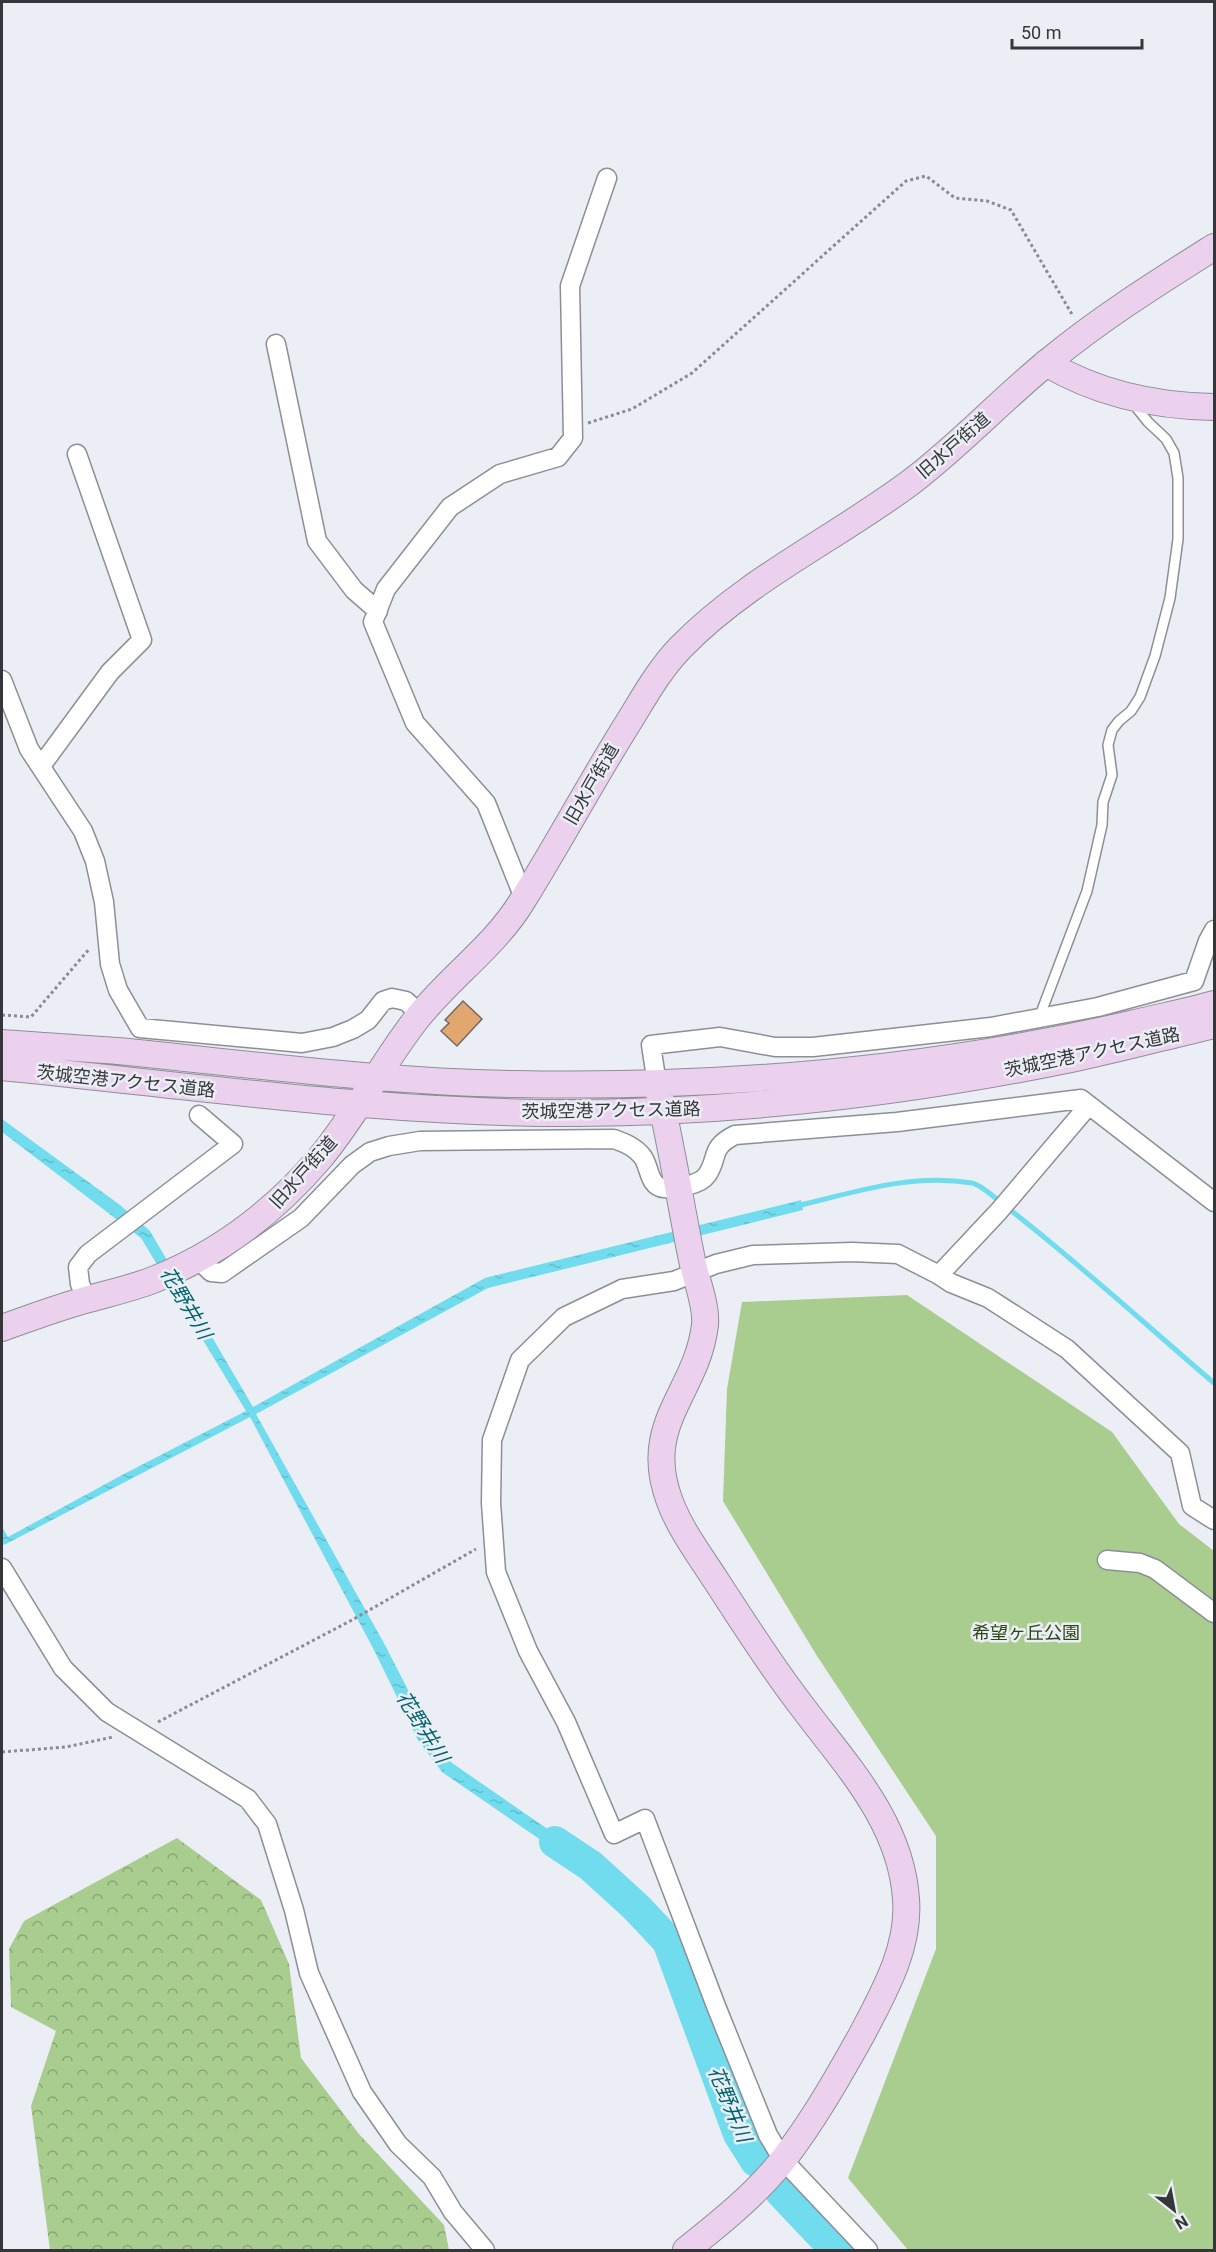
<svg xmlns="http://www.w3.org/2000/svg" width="1216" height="2252" viewBox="0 0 1216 2252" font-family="Roboto,'Noto Sans JP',sans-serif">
<defs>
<pattern id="forest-crowns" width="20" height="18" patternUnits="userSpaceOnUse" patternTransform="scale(1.5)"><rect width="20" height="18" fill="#a9cc8f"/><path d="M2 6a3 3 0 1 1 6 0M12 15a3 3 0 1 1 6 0" fill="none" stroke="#8aa676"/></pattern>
<pattern id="water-ripples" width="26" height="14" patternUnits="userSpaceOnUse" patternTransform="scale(1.5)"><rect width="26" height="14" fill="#70dced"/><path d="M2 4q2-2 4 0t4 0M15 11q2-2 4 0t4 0" fill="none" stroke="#62bdcc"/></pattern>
</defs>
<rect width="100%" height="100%" fill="#ebeef5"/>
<!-- forest -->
<path fill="url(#forest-crowns)" d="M177,1838l84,62 28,64 12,94 58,76 85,91 5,25h-399l-19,-144 25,-75 -45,-24 -2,-58 15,-28z"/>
<!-- green -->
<path fill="#a9cc8f" d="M907,1295l205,137 67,92 35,27v699h-306l-60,-72 88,-229v-113l-119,-180 -94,-155 4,-112 15,-87z"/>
<!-- water -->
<path fill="url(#water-ripples)" d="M2,1119l118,86 30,26 103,176 232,-129 316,-78 2,10 -315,78 -232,126 129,231 45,88 22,30 142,98 -8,10 -144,-99 -24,-32 -44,-90 -124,-233 -246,128 -2,-5v-13l6,10 116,-63 122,-63 -105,-173 -139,-106z"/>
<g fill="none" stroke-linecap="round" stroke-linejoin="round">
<!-- stream -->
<path stroke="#70dced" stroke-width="5" d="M797,1206c58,-14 115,-33 175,-23 10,2 29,20 37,26 71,55 137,116 205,174"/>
<!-- river -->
<path stroke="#70dced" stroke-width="32" d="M555,1842l36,24 45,41 32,34 71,193 17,27
M781,2192l55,58"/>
</g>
<!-- building -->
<path fill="#e2a76e" stroke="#706b66" stroke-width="1.5" d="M463,1001l19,18 -25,27 -16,-15 8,-8 -4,-3z"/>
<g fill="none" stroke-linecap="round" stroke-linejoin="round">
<defs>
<path id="lane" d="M1039,1018l48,-127 15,-66 1,-23 9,-27 -4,-30 4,-15 7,-9 12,-10 9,-14 15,-41 15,-58 8,-59v-61l-4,-25 -8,-14 -18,-17 -16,-20"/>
<path id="street" d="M276,344l41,197 37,49 24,21
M2,680l27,69 54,82 12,30 9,41 6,62 8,26 22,38 162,15 31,-6 20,-8 15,-9 15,-19 9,-3 14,3 14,13
M41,766l69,-94 32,-32 -65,-186
M524,898l-38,-95 -71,-80 -42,-101 13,-33 64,-82 50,-33 58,-17 15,-19 -3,-152 37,-108
M657,1084l-6,-39 69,-8 55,10h38l178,-20 107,-20 96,-26 14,-40 6,-11
M197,1258l14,14 11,1 79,-55 51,-53 18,-13 19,-6 31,-5 194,-2c11,4 21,8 28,17 8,9 6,31 22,32 12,1 36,-3 43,-13 12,-17 2,-27 28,-40l162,-13 184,-23 133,103
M939,1275l12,8 37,15 79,51 113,104 12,53 22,14
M87,1299l-7,-15 -2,-17 10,-13 145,-110 -34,-29
M1107,1560l33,3 15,6 59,44
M2,1568l61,100 44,44 141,87 19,25 27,86 15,63 53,119 36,52 34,33 21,35 32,38
M868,2250l-85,-90 -15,-25 -52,-129 -71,-187 -31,15 -48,-112 -38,-71 -32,-79 -5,-69 1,-63 28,-80 44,-43 58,-28 52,-8 42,-17 37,-9 99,-3 46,2 41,21 60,-64 90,-106"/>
<path id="secondary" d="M1046,363c52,31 108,43 168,44
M2,1043c38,3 77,5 116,8 132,13 264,31 397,33 207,4 415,-14 616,-60 28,-7 56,-12 83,-20
M2,1067c191,19 382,47 575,46 165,-1 332,-21 494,-54 48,-10 96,-23 143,-34
M657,1084c14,58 23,117 35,176 4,20 15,45 13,65 -8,68 -65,99 -35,177 11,29 31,55 47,80 28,43 55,86 87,127 43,57 97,114 102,190 4,49 -23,95 -45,137 -24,43 -48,85 -78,124 -28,35 -63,63 -97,90
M2,1328c28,-10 57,-21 87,-29 21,-6 43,-11 64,-19 65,-26 122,-69 167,-122 36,-43 61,-93 95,-137 32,-42 78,-73 106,-118 37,-59 70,-121 107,-180 16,-26 31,-53 52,-75 67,-69 155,-109 231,-166 49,-37 91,-83 138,-121 52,-43 108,-78 165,-114"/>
</defs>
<!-- lane casing -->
<use href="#lane" stroke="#8c8f95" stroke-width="12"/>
<!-- street casing -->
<use href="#street" stroke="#8c8f95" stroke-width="21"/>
<!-- secondary casing -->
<use href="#secondary" stroke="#8c8f95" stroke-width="28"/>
<!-- path -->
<path stroke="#8a8c91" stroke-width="3" stroke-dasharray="3 3" stroke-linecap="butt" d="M588,423l44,-14 60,-36 214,-192 20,-5 29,22 32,3 24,9 62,106
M2,1015l29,2 59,-69
M158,1722l194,-102 124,-71
M2,1752l64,-5 47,-10"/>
<!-- lane -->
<use href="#lane" stroke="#fff" stroke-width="9"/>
<!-- street -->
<use href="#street" stroke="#fff" stroke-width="18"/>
<!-- secondary -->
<use href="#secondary" stroke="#ecd1ee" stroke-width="26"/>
</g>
<g text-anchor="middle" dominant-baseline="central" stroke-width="5" stroke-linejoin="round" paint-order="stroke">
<!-- street labels -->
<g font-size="18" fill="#353639" stroke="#ebeef5">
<text transform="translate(953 445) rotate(-41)">旧水戸街道</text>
<text transform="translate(591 784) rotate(-60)">旧水戸街道</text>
<text transform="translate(1092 1052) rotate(-12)">茨城空港アクセス道路</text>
<text transform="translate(126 1081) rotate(6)">茨城空港アクセス道路</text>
<text transform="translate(611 1110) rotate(-1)">茨城空港アクセス道路</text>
<text transform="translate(303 1172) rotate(-48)">旧水戸街道</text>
</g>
<!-- park labels -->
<g font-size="18" fill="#2d4616" stroke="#ebeef5">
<text x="1026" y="1632">希望ヶ丘公園</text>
</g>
<!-- water labels -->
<g font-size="20" font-style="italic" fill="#00646f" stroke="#ebeef5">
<text transform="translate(186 1303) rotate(59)">花野井川</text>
<text transform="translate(423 1727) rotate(58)">花野井川</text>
<text transform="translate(730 2104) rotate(67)">花野井川</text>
</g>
</g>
<!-- border -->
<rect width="1216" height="2252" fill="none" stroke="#353639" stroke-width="6"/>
<!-- north arrow -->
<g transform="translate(1174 2210) rotate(149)" stroke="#ebeef5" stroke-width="4.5" paint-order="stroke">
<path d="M0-4.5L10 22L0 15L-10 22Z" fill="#353639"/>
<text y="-9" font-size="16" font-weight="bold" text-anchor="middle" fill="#353639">N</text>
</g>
<!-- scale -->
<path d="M1012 39v9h130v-9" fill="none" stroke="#353639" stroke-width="3"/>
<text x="1021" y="39" font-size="18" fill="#353639" stroke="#ebeef5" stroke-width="4.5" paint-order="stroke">50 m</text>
</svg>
